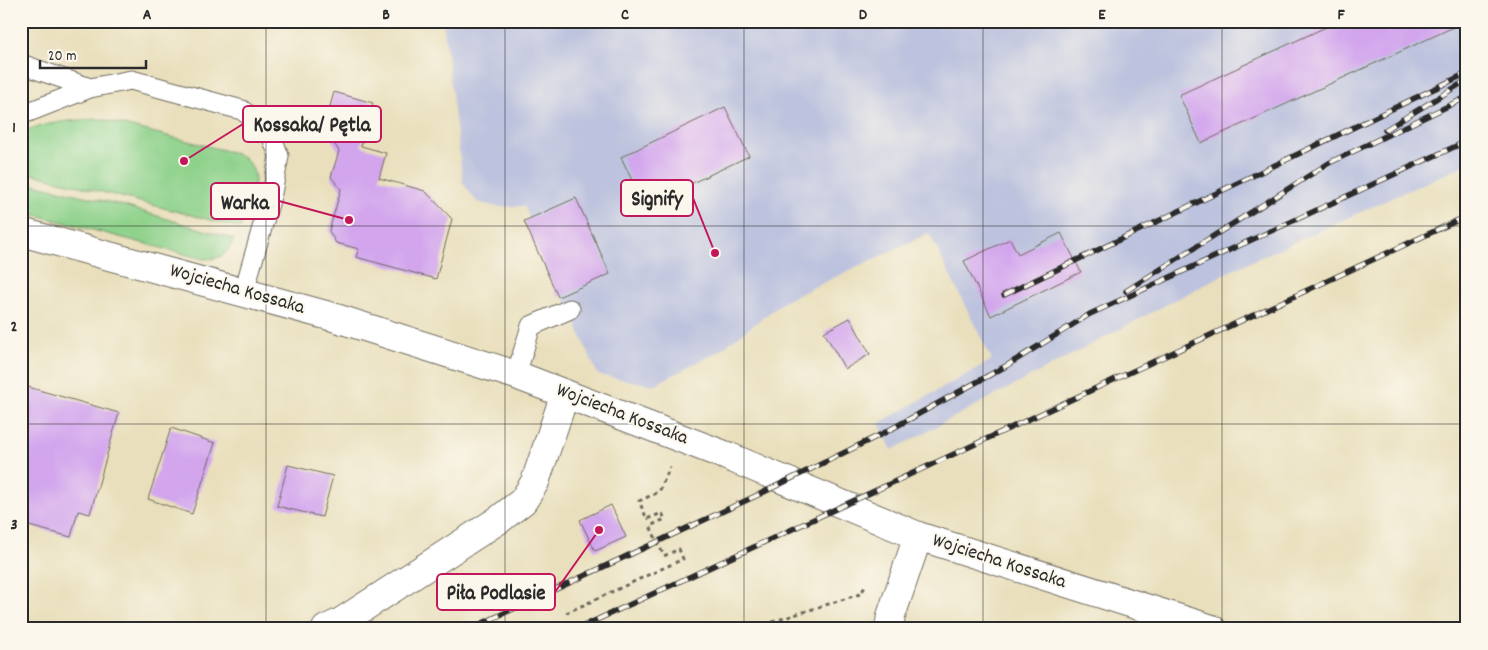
<svg xmlns="http://www.w3.org/2000/svg" width="1488" height="650" viewBox="0 0 1488 650" font-family="Dekko,sans-serif">
<rect width="100%" height="100%" fill="#fbf7ec"/>
<filter id="ink" filterUnits="userSpaceOnUse"><feTurbulence type="fractalNoise" baseFrequency=".02" numOctaves="2"/><feDisplacementMap in="SourceGraphic" scale="10" xChannelSelector="R" yChannelSelector="G"/><feConvolveMatrix kernelMatrix="1 2 1 2 8 2 1 2 1" color-interpolation-filters="sRGB"/></filter>
<filter id="wash" filterUnits="userSpaceOnUse"><feTurbulence type="fractalNoise" baseFrequency=".0096" numOctaves="4" result="noise"/><feDisplacementMap in="SourceGraphic" scale="20" xChannelSelector="R" yChannelSelector="G"/><feGaussianBlur stdDeviation="1.12" result="paint"/><feColorMatrix in="noise" values="0 0 0 0 0 0 0 0 0 0 0 0 0 0 0 0 0 1.4 0 .05"/><feComposite in="paint" operator="in"/></filter>
<g filter="url(#wash)">
<rect width="100%" height="100%" fill="#e9dfbc"/>
<!-- industrial -->
<path fill="#bdc3de" d="M443,21h1024v143l-241,109 -334,177 -13,-27 113,-63 -63,-127 -144,68 -66,50 -65,34 -56,-10 -74,-169 -27,1 -20,-5 -14,-19z"/>
<!-- green -->
<path fill="#8dd18a" stroke="#5c7e5a" d="M100,119l131,33c5,2 11,4 14,7 21,17 3,49 -4,69l-220,-57v-39c27,-10 51,-12 79,-13z
M21,181l100,24 113,34c-8,17 -12,20 -31,20l-182,-48z"/>
<g id="blocks">
<!-- building -->
<path fill="#d2a5ed" d="M1339,21h128l-266,122 -22,-48z
M334,92l39,11 -12,43 25,7 -7,25 46,13 27,28 -16,60 -80,-22 3,-8 -23,-6 -7,-12 12,-42 -10,-12 8,-26 -15,-23z
M725,107l24,49 -105,50 -23,-49z
M576,198l34,76 -52,23 -34,-76z
M1061,233l20,39 -90,44 -27,-55 46,-22 8,15z
M850,318l20,36 -25,15 -21,-37z
M21,385l98,28 -29,101 -12,-3 -7,26 -50,-13z
M171,428l44,15 -23,71 -44,-15z
M288,465l45,11 -11,41 -45,-11z
M611,505l15,32 -31,14 -15,-31z"/>
</g>
</g>
<g filter="url(#ink)">
<use href="#blocks" fill-opacity="0" stroke="#6e6a5e" stroke-width="1"/>
<g fill="none" stroke-linecap="round" stroke-linejoin="round">
<defs>
<path id="service" d="M21,64l69,24
M21,115l69,-27 41,-8 111,30 28,22 9,24 -7,37 -28,98
M516,375l15,-49 39,-17"/>
<path id="minor" d="M326,629l15,-7 159,-103 23,-18 12,-19 30,-88
M889,629l2,-13 27,-80"/>
<path id="tertiary" d="M21,232l312,85 183,58 211,81 191,80 294,93"/>
</defs>
<!-- service casing -->
<use href="#service" stroke="#6e6a5e" stroke-width="21"/>
<!-- minor casing -->
<use href="#minor" stroke="#6e6a5e" stroke-width="30"/>
<!-- tertiary casing -->
<use href="#tertiary" stroke="#6e6a5e" stroke-width="30"/>
<!-- path -->
<path stroke="#6e6a5e" stroke-width="3" stroke-dasharray="4 4" stroke-linecap="butt" d="M566,613l117,-54 -4,-10 -15,7 -14,-30 15,-7 -3,-6 -15,6 -8,-18 20,-9 11,-25
M758,629l11,-6 91,-29 5,-7"/>
<!-- service -->
<use href="#service" stroke="#fff" stroke-width="19"/>
<!-- minor -->
<use href="#minor" stroke="#fff" stroke-width="28"/>
<!-- tertiary -->
<use href="#tertiary" stroke="#fff" stroke-width="28"/>
<defs>
<path id="rail" d="M1385,130l82,-50
M1126,291l203,-128 138,-66
M1004,295l463,-222
M470,629l290,-135 124,-61 122,-67 84,-52 377,-173
M577,629l890,-413"/>
</defs>
<!-- rail casing -->
<use href="#rail" stroke="#2b2b2b" stroke-width="5.5"/>
<!-- rail -->
<use href="#rail" stroke="#fbf7ec" stroke-width="4" stroke-dasharray="11" stroke-linecap="butt"/>
</g>
</g>
<!-- grid -->
<path fill="none" stroke="#2b2b2b" stroke-width="1" stroke-opacity="0.55" d="M266,21v608M505,21v608M744,21v608M983,21v608M1222,21v608M21,226h1446M21,424h1446"/>
<g text-anchor="middle" dominant-baseline="central" stroke-width="4" stroke-linejoin="round" paint-order="stroke">
<!-- street labels -->
<g font-size="20" fill="#2b2b2b" stroke="#fbf7ec">
<text transform="translate(237 290) rotate(16)">Wojciecha Kossaka</text>
<text transform="translate(622 415) rotate(21)">Wojciecha Kossaka</text>
<text transform="translate(999 562) rotate(18)">Wojciecha Kossaka</text>
</g>
</g>
<!-- callouts -->
<path fill="none" stroke="#c2185b" stroke-width="2" d="M184 161L243 124M715 253L693 198M349 220L279 201M599 530L555 592"/>
<g fill="#c2185b" stroke="#fbf7ec" stroke-width="2">
<circle cx="184" cy="161" r="5"/>
<circle cx="715" cy="253" r="5"/>
<circle cx="349" cy="220" r="5"/>
<circle cx="599" cy="530" r="5"/>
</g>
<g fill="#fbf7ec" stroke="#c2185b" stroke-width="2">
<rect x="243" y="106" width="138" height="36" rx="5"/>
<rect x="621" y="180" width="72" height="36" rx="5"/>
<rect x="211" y="183" width="68" height="36" rx="5"/>
<rect x="437" y="574" width="118" height="36" rx="5"/>
</g>
<g font-size="21" text-anchor="middle" font-weight="bold" fill="#2b2b2b">
<text x="312" y="131">Kossaka/ Pętla</text>
<text x="657" y="205">Signify</text>
<text x="245" y="209">Warka</text>
<text x="496" y="599">Piła Podlasie</text>
</g>
<!-- margin -->
<rect width="1488" height="650" fill="none" stroke="#fbf7ec" stroke-width="55"/>
<!-- scale -->
<path d="M40 60v8h106v-8" fill="none" stroke="#2b2b2b" stroke-width="2.5"/>
<text x="48" y="60" font-size="15" fill="#2b2b2b" stroke="#fbf7ec" stroke-width="4" paint-order="stroke">20 m</text>
<rect x="28" y="28" width="1432" height="594" fill="none" stroke="#2b2b2b" stroke-width="2"/>
<g font-size="16" text-anchor="middle" font-weight="bold" fill="#2b2b2b">
<text x="147" y="19">A</text>
<text x="386" y="19">B</text>
<text x="625" y="19">C</text>
<text x="863" y="19">D</text>
<text x="1102" y="19">E</text>
<text x="1341" y="19">F</text>
<text x="14" y="132">1</text>
<text x="14" y="331">2</text>
<text x="14" y="529">3</text>
</g>
</svg>
